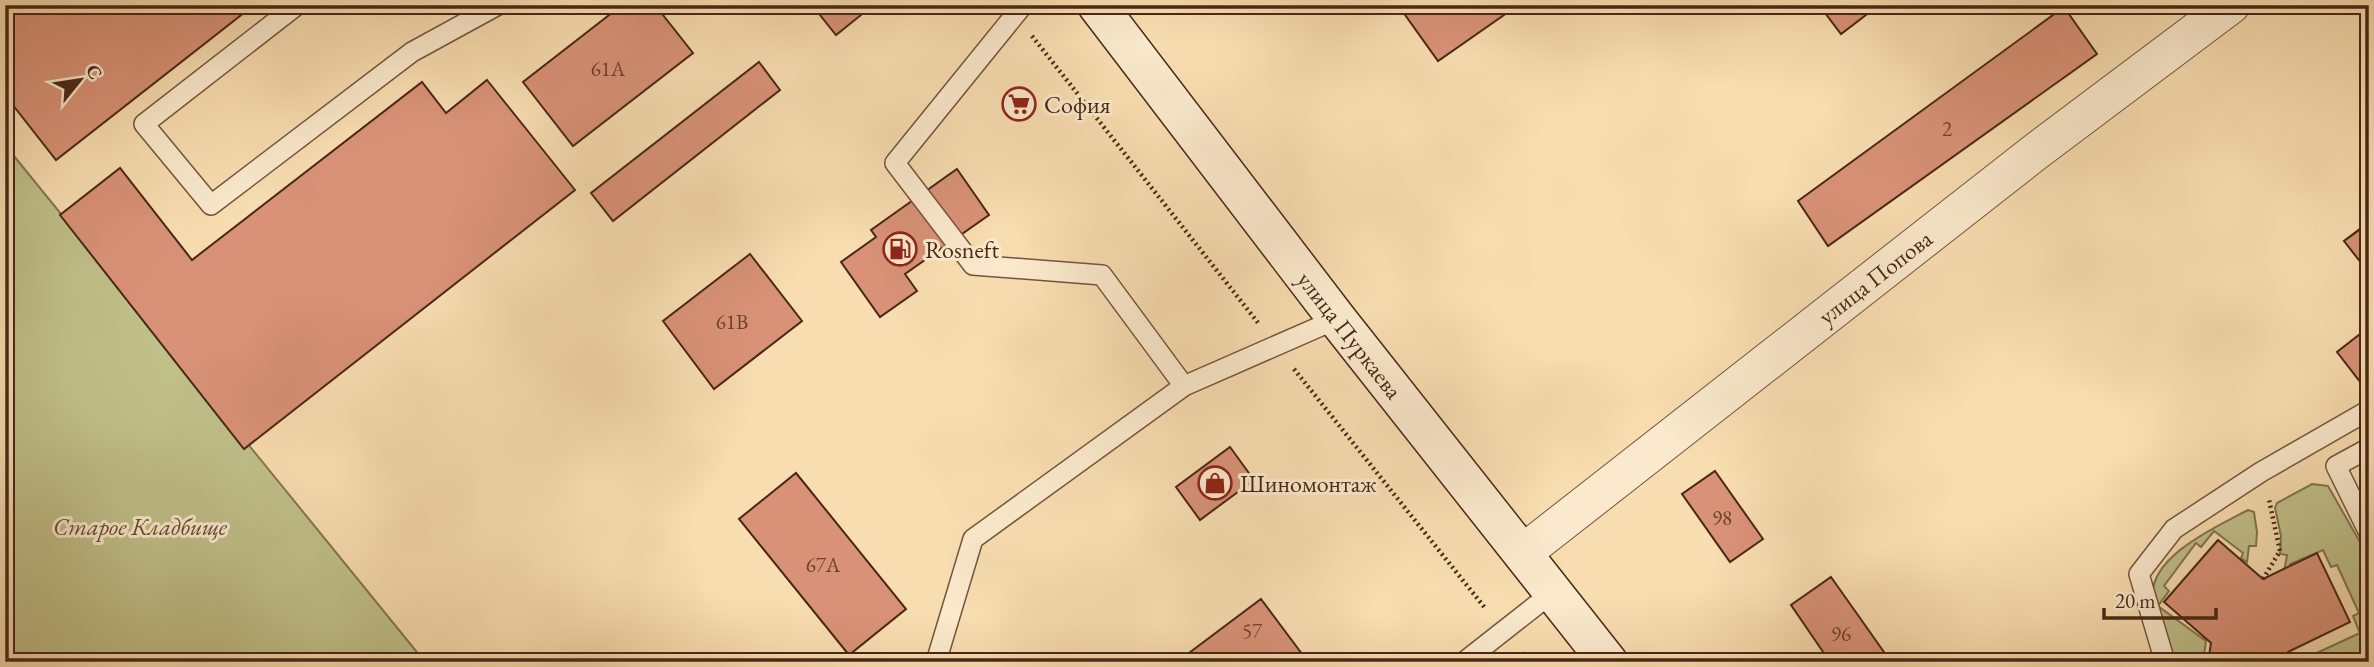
<svg xmlns="http://www.w3.org/2000/svg" width="2374" height="667" viewBox="0 0 2374 667" font-family="'EB Garamond',serif">
<rect width="100%" height="100%" fill="#f8ddb0"/>
<filter id="stains"><feTurbulence type="fractalNoise" baseFrequency=".00286" numOctaves="4"/><feColorMatrix values="0 0 0 0 .2 0 0 0 0 .09 0 0 0 0 .02 0 0 0 .5 -.17"/></filter>
<radialGradient id="worn" r=".72"><stop offset=".6" stop-color="#630" stop-opacity="0"/><stop offset="1" stop-color="#630" stop-opacity=".3"/></radialGradient>
<!-- green -->
<path fill="#c0c089" stroke="#847450" stroke-width="2" d="M5,145l420,517h-420z
M2312,484l16,2 41,72v104h-63v-4l54,-25 -7,-17 6,-3 -22,-48 -6,2 -8,-17 -33,14 1,5 -7,3 3,-17 -7,-1 1,-18 -6,-28 2,-5z
M2248,510l6,2 3,20 -1,14h-7l-2,16 -6,-4 2,-5 -29,-22 -13,16 -5,-4 -32,43 5,5 -11,15 48,35 -3,21h-30c-6,-20 -17,-42 -20,-63 -6,-42 65,-73 95,-89z"/>
<!-- building -->
<path fill="#d99277" stroke="#492717" stroke-width="2" d="M5,5h249l-198,155 -51,-65z
M622,5h33l38,48 -120,93 -50,-64z
M812,5h51l-2,10 -25,20z
M1398,5h99l7,10 -66,46z
M1819,5h60l-38,29z
M2064,7l33,47 -269,192 -30,-45z
M759,62l21,28 -167,131 -22,-28z
M487,80l88,110 -331,259 -184,-234 60,-47 72,92 230,-178 24,31z
M957,169l32,46 -84,59 12,17 -37,26 -39,-55 35,-25 -5,-7z
M2369,222v51l-25,-32z
M2369,223v50l-25,-32z
M750,254l52,67 -88,68 -51,-68z
M2369,327v50l-8,6 -24,-31z
M1230,447l24,33 -54,40 -24,-33z
M1715,471l48,68 -33,23 -48,-68z
M796,473l110,136 -57,46 -110,-136z
M2218,540l45,39 54,-26 33,69 -62,30 -1,10h-79l3,-19 -47,-41z
M1831,577l60,85h-61l-39,-57z
M1261,599l47,63h-131z"/>
<g fill="none" stroke-linecap="round" stroke-linejoin="round">
<defs>
<path id="service" d="M297,5l-153,119 67,81 201,-153 86,-47
M1023,5l-128,158 78,102 129,10 82,111
M2369,448l-33,18 33,67
M936,662l37,-123 211,-153 153,-67
M1464,662l89,-70
M2165,662l-26,-88 35,-45 87,-57 108,-62"/>
<path id="minor" d="M1523,553l511,-400 197,-148"/>
<path id="secondary" d="M1097,5l240,314 271,343"/>
</defs>
<!-- service casing -->
<use href="#service" stroke="#75543d" stroke-width="22"/>
<!-- minor casing -->
<use href="#minor" stroke="#75543d" stroke-width="39"/>
<!-- secondary casing -->
<use href="#secondary" stroke="#492717" stroke-width="41"/>
<!-- path -->
<path stroke="#492717" stroke-width="4.5" stroke-dasharray="2 3.5" stroke-linecap="butt" d="M1032,36l227,288
M1294,369l191,239
M2263,579l17,-28 -11,-51
M1522,653l7,9"/>
<!-- service -->
<use href="#service" stroke="#fae9cc" stroke-width="19"/>
<!-- minor -->
<use href="#minor" stroke="#fae9cc" stroke-width="37"/>
<!-- secondary -->
<use href="#secondary" stroke="#fae9cc" stroke-width="38"/>
</g>
<!-- icons -->
<defs>
<symbol id="supermarket-ring" viewBox="-11 -11 22 22"><circle r="9.5" fill="#fae9cc" stroke="#8f2418" stroke-width="1.5"/><path d="M-6-5.5h2.5l.6 2H6L4.5 2H-2.5L-4.4-4H-6ZM-1.5 3.2a1.3 1.3 0 1 0 .1 0ZM3 3.2a1.3 1.3 0 1 0 .1 0Z" fill="#8f2418"/></symbol>
<symbol id="fuel-ring" viewBox="-11 -11 22 22"><circle r="9.5" fill="#fae9cc" stroke="#8f2418" stroke-width="1.5"/><path d="M-5.5-6h7V0h2V4h1.3V-2.5L3-4.5l.8-.8L6-3V5H2.5V1h-1V6h-7ZM-4.2-4.7v3.2H.2V-4.7Z" fill="#8f2418"/></symbol>
<symbol id="shop-ring" viewBox="-11 -11 22 22"><circle r="9.5" fill="#fae9cc" stroke="#8f2418" stroke-width="1.5"/><path d="M-5-2.5h2.3a2.7 3.5 0 0 1 5.4 0H5L5.5 6h-11ZM-1.5-2.5h3a1.5 2.3 0 0 0-3 0Z" fill="#8f2418"/></symbol>
</defs>
<g fill-rule="evenodd">
<use href="#supermarket-ring" x="1000" y="85" width="38" height="38"/>
<use href="#fuel-ring" x="881" y="230" width="38" height="38"/>
<use href="#shop-ring" x="1196" y="464" width="38" height="38"/>
</g>
<g text-anchor="middle" dominant-baseline="central" stroke-width="6" stroke-linejoin="round" paint-order="stroke">
<!-- number labels -->
<g font-size="21" fill="#6d422f">
<text x="608" y="68">61А</text>
<text x="1947" y="128">2</text>
<text x="732" y="321">61В</text>
<text x="1722" y="517">98</text>
<text x="823" y="564">67А</text>
<text x="1252" y="630">57</text>
<text x="1841" y="633">96</text>
</g>
<!-- poi labels -->
<g font-size="24" fill="#492717" stroke="#fae9cc" text-anchor="start">
<text x="1044" y="104">София</text>
<text x="925" y="249">Rosneft</text>
<text x="1240" y="483">Шиномонтаж</text>
</g>
<!-- street labels -->
<g font-size="24" fill="#492717" stroke="#fae9cc">
<text transform="translate(1875 277) rotate(-38)">улица Попова</text>
<text transform="translate(1350 335) rotate(52)">улица Пуркаева</text>
</g>
<!-- park labels -->
<g font-size="24" font-style="italic" fill="#674d34" stroke="#fae9cc">
<text x="140" y="526">Старое Кладбище</text>
</g>
</g>
<!-- margin -->
<rect width="2374" height="667" fill="none" stroke="#f8ddb0" stroke-width="28"/>
<rect x="7" y="7" width="2360" height="653" fill="none" stroke="#492717" stroke-width="3.5"/>
<rect x="14" y="14" width="2346" height="639" fill="none" stroke="#492717" stroke-width="2"/>
<!-- north arrow -->
<g transform="translate(80 80) rotate(60)" stroke="#fae9cc" stroke-width="5" paint-order="stroke">
<path d="M0-5L12 26L0 18L-12 26Z" fill="#492717"/>
<text y="-10" font-size="19" font-weight="bold" text-anchor="middle" fill="#492717">С</text>
</g>
<!-- scale -->
<path d="M2104 608v10h112v-10" fill="none" stroke="#492717" stroke-width="3.5"/>
<text x="2115" y="608" font-size="21" fill="#492717" stroke="#fae9cc" stroke-width="5" paint-order="stroke">20 m</text>
<rect width="100%" height="100%" filter="url(#stains)"/>
<rect width="100%" height="100%" fill="url(#worn)"/>
</svg>
